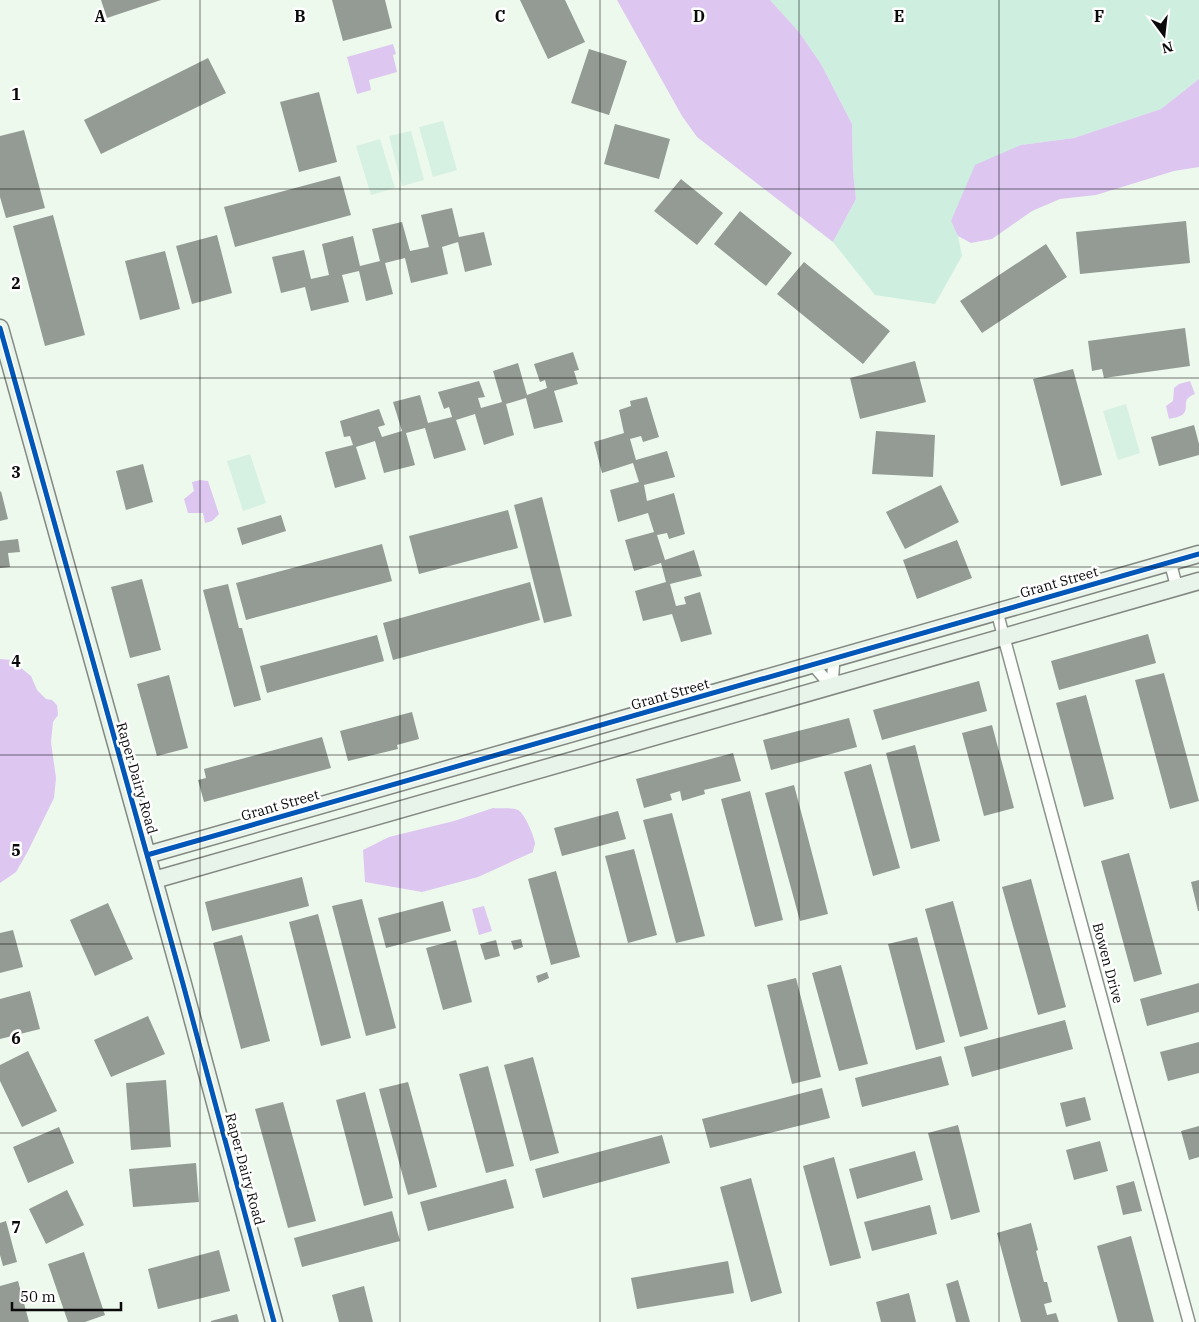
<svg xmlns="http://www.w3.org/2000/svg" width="1199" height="1322" viewBox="0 0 1199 1322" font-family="'IBM Plex Serif',serif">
<rect width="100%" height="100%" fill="#edf9ed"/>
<!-- green -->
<path fill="#ceeee0" d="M770,0h429v79l-38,30 -87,29 -53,7 -70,76 7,15 4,20 -27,48 -60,-9 -42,-53 23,-43 -3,-27 -1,-48 -31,-60 -22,-32z"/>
<!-- pitch -->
<path fill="#d6f1e1" d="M443,121l14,49 -24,7 -14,-50z
M411,131l13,49 -22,6 -13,-50z
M380,139l15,49 -24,7 -15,-49z
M1126,404l14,49 -22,7 -15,-49z
M250,454l16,49 -23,8 -16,-50z"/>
<!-- water -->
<path fill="#ddc6f0" d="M617,0h153l29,32 22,32 31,60 1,48 3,27 -23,43 -136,-105 -15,-21z
M393,44l3,10 -3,1 4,17 -28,8 2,10 -14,4 -10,-37z
M1199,79v88l-25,4 -78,24 -36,4 -28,12 -40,28 -21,4 -13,-7 -7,-15 24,-56 46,-20 53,-7 87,-29z
M1190,381l5,13c-16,6 -4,14 -13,21 -3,2 -9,3 -13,4l-3,-13 7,-5 1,-13 5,-4z
M200,480l8,1 11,33 -7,7 -7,2 -2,-10h-15l-4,-14 10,-8 -2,-9z
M0,659l11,1 20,16 6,14 9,9 6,1 5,5 1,10 -5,7 -2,20 5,36 -2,20 -26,53 -12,21 -16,11z
M493,808c7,1 18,-1 25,2 7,4 16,26 17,33 0,2 -2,7 -2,9l-55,25 -56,15 -57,-10 -2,-32 26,-13 65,-16z
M484,906l8,25 -13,4 -7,-26z"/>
<!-- building -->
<path fill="#949b94" d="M101,0h60l-54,18z
M332,0h53l7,28 -49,13z
M520,0h45l20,42 -37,17z
M589,49l38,12 -18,54 -38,-12z
M208,58l18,35 -125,61 -17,-34z
M319,92l18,70 -38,10 -19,-70z
M615,124l55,15 -11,40 -55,-15z
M24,130l21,78 -39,10 -6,-21v-61z
M340,176l11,39 -116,32 -11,-40z
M681,179l42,34 -26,32 -43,-34z
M452,208l7,29 25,-5 8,33 -27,7 -7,-30 -16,5 6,27 -37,9 -6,-25 -20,5 8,31 -27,7 -7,-30 -17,4 7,27 -38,9 -6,-24 -24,6 -9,-36 32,-7 7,29 18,-4 -7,-31 31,-8 7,30 20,-5 -8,-32 30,-7 8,29 19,-4 -8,-32z
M740,211l52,42 -26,33 -52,-42z
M53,215l32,120 -40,11 -32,-120z
M1186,221l4,42 -110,11 -4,-42z
M217,235l15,58 -40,11 -16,-58z
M1046,244l21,33 -85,56 -22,-32z
M165,251l15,58 -40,11 -15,-59z
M804,262l86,69 -27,33 -86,-70z
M1185,328l5,38 -86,12 -2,-9 -10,2 -4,-30z
M573,352l6,18 -5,1 4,13 -24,7 9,31 -29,7 -8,-31 -20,6 8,31 -30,10 -9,-31 -19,6 10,30 -32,9 -9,-31 -19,5 9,32 -31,8 -9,-32 -19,6 10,32 -31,9 -10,-36 28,-7 -3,-9 -6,1 -4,-16 39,-12 6,16 -7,2 4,10 20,-6 -9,-29 27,-7 8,28 24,-6 -3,-10 -5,2 -6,-17 41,-11 6,16 -7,1 3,10 21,-6 -9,-31 25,-8 9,32 20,-7 -2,-8 -5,2 -6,-18z
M915,361l11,41 -66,17 -10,-41z
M1073,369l29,106 -41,11 -28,-107z
M647,397l12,40 -16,5 -2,-6 -11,3 6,21 31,-9 8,26 -31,8 3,16 27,-8 11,41 -16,5 -2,-6 -10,2 8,25 29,-10 8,26 -32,8 6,22 10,-2 -2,-7 16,-5 12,42 -31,8 -9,-28 -29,7 -8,-30 31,-9 -5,-19 -27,8 -9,-31 29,-8 -6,-19 -30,9 -8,-32 29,-8 -6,-19 -31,10 -8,-31 30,-9 -5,-23 12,-4 -1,-5z
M1194,425l5,19v11l-40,11 -8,-29z
M876,431l59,4 -2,42 -61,-3z
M143,464l10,38 -27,8 -10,-39z
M941,485l18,37 -54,27 -19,-37z
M1,491l7,28 -8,2v-29z
M542,497l30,119 -28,7 -30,-118z
M508,510l10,38 -99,26 -10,-38z
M281,515l5,16 -44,14 -5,-17z
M18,539l2,13 -12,1 2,14 -10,1v-27z
M957,540l15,38 -55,21 -14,-39z
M382,544l10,37 -146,39 -10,-37z
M142,579l19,71 -31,8 -19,-71z
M530,582l10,38 -147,40 -10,-37z
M228,584l11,44h3l19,72 -27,7 -31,-117z
M1148,634l8,29 -97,27 -8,-29z
M377,635l7,26 -117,32 -7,-27z
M1164,673l35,128 -29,8 -35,-129z
M169,675l19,73 -31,8 -20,-72z
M979,681l8,30 -105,29 -9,-30z
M1086,695l28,104 -30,8 -28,-104z
M412,712l7,27 -22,6 1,4 -50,12 -8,-30z
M849,718l8,29 -86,23 -8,-30z
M992,725l22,83 -30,8 -22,-83z
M322,737l9,31 -127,34 -6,-22 8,-2 -2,-9z
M915,745l25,96 -29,8 -25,-96z
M733,753l8,28 -37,9 1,4 -23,7 -2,-10 -10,3 2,6 -28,8 -8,-29z
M871,764l29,104 -27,8 -29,-104z
M794,785l34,129 -28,7 -35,-128z
M750,791l33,129 -28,7 -34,-128z
M618,811l8,28 -64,17 -8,-28z
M672,813l33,123 -29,7 -33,-123z
M634,849l23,86 -29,8 -23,-87z
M1129,853l33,121 -28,8 -33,-121z
M556,871l24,86 -29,8 -23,-86z
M302,877l7,29 -97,25 -7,-29z
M1031,879l35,128 -28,8 -36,-128z
M1199,880v31h-1l-7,-29z
M362,899l34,129 -30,8 -34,-130z
M443,901l8,30 -65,17 -8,-30z
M953,901l35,128 -28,8 -35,-128z
M108,903l25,56 -38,17 -25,-56z
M318,914l33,124 -30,8 -32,-124z
M13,930l10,37 -23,6v-40z
M242,935l28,106 -29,8 -28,-106z
M917,937l28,105 -29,8 -28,-106z
M521,939l2,8 -9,3 -3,-9z
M456,940l16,62 -29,8 -17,-62z
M496,940l4,16 -15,4 -5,-16z
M841,965l27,99 -29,7 -27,-98z
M547,972l2,6 -11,5 -2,-7z
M796,978l25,99 -29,7 -25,-99z
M1199,983v29l-52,14 -7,-27z
M30,991l10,38 -40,10v-40z
M148,1016l17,38 -54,23 -17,-37z
M1065,1020l8,29 -101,28 -8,-30z
M1199,1042v31l-31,8 -8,-29z
M28,1051l29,60 -35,16 -22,-46v-16z
M941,1056l8,29 -87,22 -7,-29z
M533,1057l26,96 -29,8 -26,-96z
M488,1066l26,100 -28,7 -27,-99z
M166,1080l5,67 -40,3 -5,-67z
M408,1082l29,105 -29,8 -29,-106z
M822,1088l8,30 -120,30 -8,-29z
M365,1092l28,106 -29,8 -28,-106z
M1085,1097l6,23 -25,7 -6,-24z
M283,1102l33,119 -28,7 -33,-119z
M958,1125l22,87 -29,8 -23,-87z
M1199,1126v31l-10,3 -8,-29z
M59,1127l15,36 -46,20 -15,-36z
M662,1135l8,28 -127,35 -8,-29z
M1100,1141l8,30 -34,9 -8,-30z
M915,1151l8,29 -66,19 -8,-30z
M834,1157l27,101 -31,8 -27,-100z
M196,1163l3,39 -66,5 -4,-38z
M751,1178l31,115 -31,9 -31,-115z
M506,1179l8,29 -86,23 -8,-29z
M1134,1181l8,30 -19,4 -7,-29z
M67,1190l17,35 -38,19 -17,-35z
M930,1205l7,29 -65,17 -8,-29z
M392,1211l8,30 -98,26 -8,-29z
M6,1221l11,41 -14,4 -3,-11v-32z
M1031,1223l7,27 -2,1 8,31h3l5,20 -8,2 3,11 9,-2 3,9h-38l-24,-89z
M1131,1236l23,86h-36l-21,-76z
M219,1250l11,41 -72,18 -10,-40z
M84,1252l21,63 -20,7h-17l-20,-58z
M728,1261l6,32 -97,16 -6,-31z
M958,1280l12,42h-14l-10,-38z
M18,1281l11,41h-29v-36z
M364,1286l9,36h-34l-7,-27z
M909,1293l7,29h-35l-5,-20z
M237,1314l2,8h-28v-1z"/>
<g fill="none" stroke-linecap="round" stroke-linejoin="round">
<defs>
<path id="street" d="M1170,562l7,26
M997,612l192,710
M813,665l19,22
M832,687l2,-29"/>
<path id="secondary" d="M0,328l183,656 91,338
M147,855l1052,-301
M154,880l1045,-299"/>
</defs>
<!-- street casing -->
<use href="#street" stroke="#8c928c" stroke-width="14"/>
<!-- secondary casing -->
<use href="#secondary" stroke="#838883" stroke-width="19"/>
<!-- street -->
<use href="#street" stroke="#fcfefc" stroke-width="11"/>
<!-- secondary -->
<use href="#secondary" stroke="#e8f3e9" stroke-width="16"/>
<defs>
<path id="cycleway" d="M0,328l183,656 91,338
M147,855l1052,-301"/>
</defs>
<!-- cycleway casing -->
<use href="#cycleway" stroke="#fff" stroke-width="8"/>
<!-- cycleway -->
<use href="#cycleway" stroke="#0057b8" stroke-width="5"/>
</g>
<!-- grid -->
<path fill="none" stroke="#0a0a0a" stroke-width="1" stroke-opacity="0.55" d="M200,0v1322M400,0v1322M600,0v1322M799,0v1322M999,0v1322M0,189h1199M0,378h1199M0,567h1199M0,755h1199M0,944h1199M0,1133h1199"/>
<g text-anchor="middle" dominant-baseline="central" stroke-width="5" stroke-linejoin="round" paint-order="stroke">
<!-- street labels -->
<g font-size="14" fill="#0a0a0a" stroke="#fff">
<text transform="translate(1059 582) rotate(-16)">Grant Street</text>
<text transform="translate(670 694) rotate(-16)">Grant Street</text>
<text transform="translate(137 778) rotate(74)">Raper Dairy Road</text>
<text transform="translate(280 805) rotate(-16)">Grant Street</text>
<text transform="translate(1108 963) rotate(75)">Bowen Drive</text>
<text transform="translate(245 1169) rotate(75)">Raper Dairy Road</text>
</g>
</g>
<g font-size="16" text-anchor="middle" font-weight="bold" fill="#0a0a0a" stroke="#fff" stroke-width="5" stroke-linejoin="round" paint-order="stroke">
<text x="100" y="22">A</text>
<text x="300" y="22">B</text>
<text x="500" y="22">C</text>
<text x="699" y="22">D</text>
<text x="899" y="22">E</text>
<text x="1099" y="22">F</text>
<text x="16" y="100">1</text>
<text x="16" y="289">2</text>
<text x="16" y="478">3</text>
<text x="16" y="667">4</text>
<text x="16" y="856">5</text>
<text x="16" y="1044">6</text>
<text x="16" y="1233">7</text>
</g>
<!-- north arrow -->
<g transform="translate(1164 35) rotate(165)" stroke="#ffffff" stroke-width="4" paint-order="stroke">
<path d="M0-4L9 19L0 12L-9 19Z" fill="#0a0a0a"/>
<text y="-8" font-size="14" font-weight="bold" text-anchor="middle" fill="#0a0a0a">N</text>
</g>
<!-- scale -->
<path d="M12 1302v8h109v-8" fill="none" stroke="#0a0a0a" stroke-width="2.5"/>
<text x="20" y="1302" font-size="15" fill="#0a0a0a" stroke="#ffffff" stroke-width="4" paint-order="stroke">50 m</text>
</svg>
